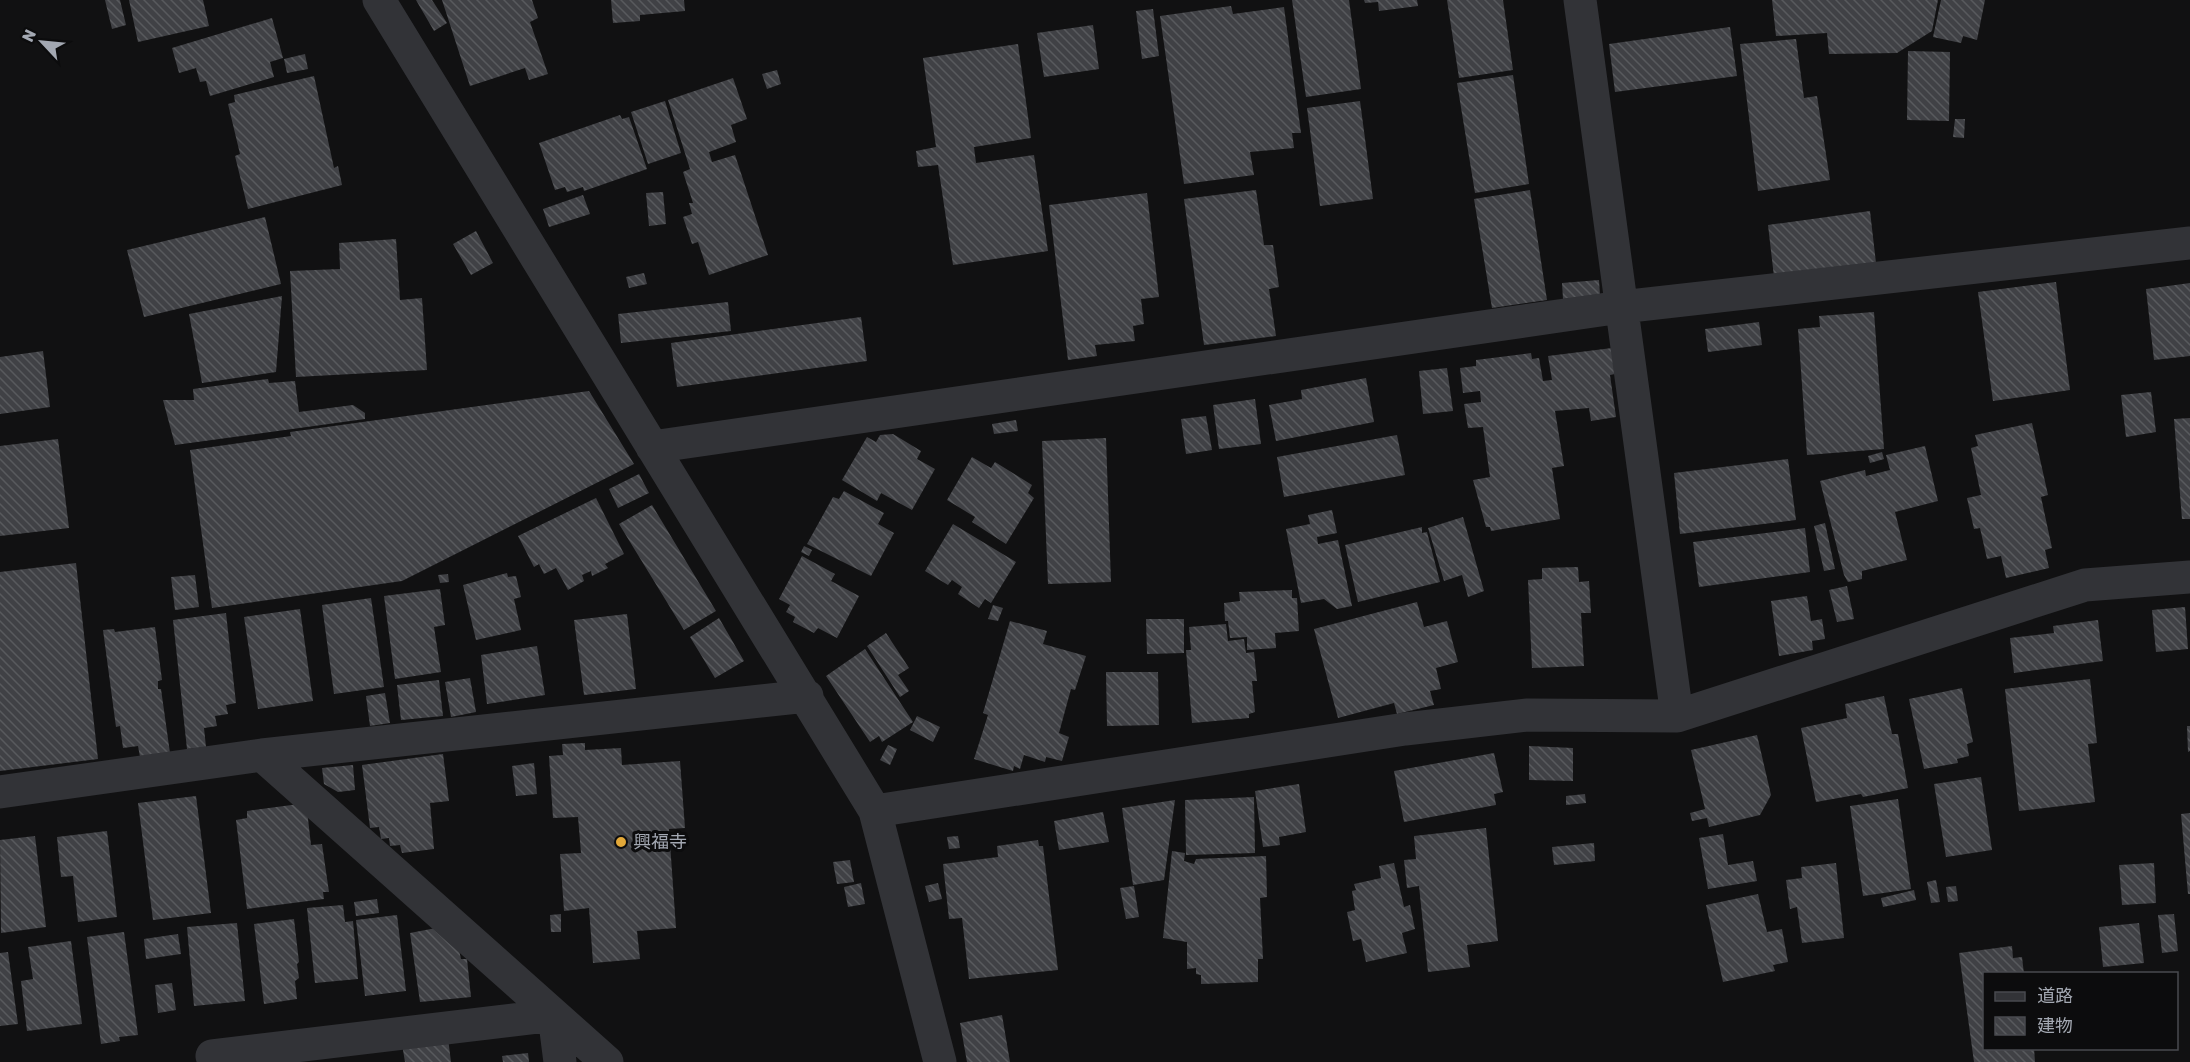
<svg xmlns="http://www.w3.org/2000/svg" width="2190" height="1062" viewBox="0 0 2190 1062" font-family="Rubik,'Noto Sans JP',sans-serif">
<defs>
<pattern id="building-back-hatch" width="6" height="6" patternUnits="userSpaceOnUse" patternTransform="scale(1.5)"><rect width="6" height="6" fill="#404145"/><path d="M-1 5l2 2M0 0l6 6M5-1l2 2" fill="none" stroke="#585a5d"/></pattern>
</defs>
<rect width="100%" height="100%" fill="#111112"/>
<!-- building -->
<path fill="url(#building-back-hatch)" d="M105,0h15l6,25 -14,4z
M129,0h74l6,26 -71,16z
M416,0h16l15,23 -13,8z
M442,0h90l6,18 -8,4 18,52 -19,6 -4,-12 -55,18z
M611,0h73l1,11 -45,4v6l-27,2z
M1292,0h57l12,89 -55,8z
M1364,0h53l1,6 -39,5 -1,-9 -13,1z
M1447,0h56l10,70 -54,8z
M1772,0h166l-6,31 -35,22 -68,1 -2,-21 -51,3z
M1941,0h44l-8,40 -14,-4 -2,7 -28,-6z
M1231,6l2,8 51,-7 17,126h-9l2,15 -44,4 4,23 -70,9 -24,-168z
M1153,9l6,47 -17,3 -6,-48z
M272,18l11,40 -13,4 4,15 -64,19 -4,-15 -6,1 -4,-14 -17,5 -7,-25z
M1093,25l6,44 -55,8 -7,-44z
M1730,27l7,49 -122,16 -6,-48z
M1796,39l8,59 13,-2 13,84 -72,11 -18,-147z
M1018,44l13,94 -57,9 2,16 58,-8 14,96 -95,14 -15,-100 -20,2 -2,-16 20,-4 -13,-89z
M1908,51l42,1 -1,69 -42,-1z
M305,54l3,15 -21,4 -3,-14z
M777,70l4,14 -14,5 -5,-15z
M1513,75l16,109 -54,9 -18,-110z
M314,76l20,92 4,-2 4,19 -94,24 -13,-53 5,-2 -12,-50 7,-2 -1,-7z
M733,78l14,41 -16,6 5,17 -27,10 3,10 23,-7 33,100 -59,20 -11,-33 -6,2 -9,-27 9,-3 -3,-11h4l-10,-31 7,-3 -22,-69z
M665,101l16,52 -33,11 -17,-52z
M1360,101l13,98 -53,7 -13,-98z
M620,115l2,4 7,-2 18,52 -63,22 -1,-4 -16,5 -2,-5 -10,3 -16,-47z
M1955,119h10l-1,19 -11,-1z
M1256,190l8,55h9l6,42 -10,2 7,47 -72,9 -20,-146z
M1530,190l17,110 -55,8 -18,-109z
M663,192l3,32 -17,2 -3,-33z
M1147,193l12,104 -18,2 3,25 -11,2 2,15 -40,4 2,11 -29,4 -19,-155z
M583,195l7,19 -41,13 -6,-18z
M1870,211l6,52 -102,14 -6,-52z
M265,217l16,67 -137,33 -17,-67z
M476,231l17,32 -22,12 -18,-31z
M396,239l4,61 22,-2 5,72 -131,7 -6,-106 50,-2 -1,-26z
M644,273l3,11 -18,4 -3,-11z
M1599,280l1,15 -37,4 -1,-16z
M2056,282l14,108 -77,11 -15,-109z
M2190,283v73l-36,4 -8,-71z
M282,296l-6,76 -74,11 -13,-69z
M728,302l3,29 -110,12 -3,-29z
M1874,312l10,137 -77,6 -9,-126 22,-2 -1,-11z
M861,317l6,44 -190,26 -6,-44z
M1759,322l3,23 -54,7 -3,-23z
M1612,348l3,26 -5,1 6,42 -25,4 -2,-13 -34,3 9,55 -12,2 8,51 -69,12 -1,-4h-4l-13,-47 17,-3 -7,-50 -15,1 -4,-24 17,-2 -1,-11 -17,2 -3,-25 16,-2v-6l55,-7 1,6 7,-1 4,23 9,-1 -4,-24z
M43,351l7,56 -50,7v-57z
M1447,368l6,43 -30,3 -4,-43z
M1366,378l8,44 -98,19 -7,-36 33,-6 -1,-9z
M268,379l1,4 26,-2 4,31 54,-7 12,8v6l-190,26 -12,-45h31l-1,-11z
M589,391l45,73 -232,117 -190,27 -22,-158 101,-14 -1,-4z
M2151,392l5,40 -30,5 -5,-42z
M1255,399l6,45 -42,5 -6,-44z
M1206,416l6,34 -26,4 -5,-35z
M2190,418v101h-8l-8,-100z
M1016,420l2,11 -24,3 -2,-10z
M2032,423l16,72 -7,2 11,51 -7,2 4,18 -43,10 -5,-22 -14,3 -7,-31 -6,1 -7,-31 14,-3 -10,-47 7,-2 -3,-11z
M893,434l28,17 -4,8 18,10 -23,41 -31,-17 -4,8 -35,-21 25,-43 9,5 4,-7z
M1397,435l8,40 -121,22 -7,-40z
M1106,438l5,144 -63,2 -6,-143z
M58,439l11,89 -69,8v-90z
M1925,446l13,55 -43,11 12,48 -45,11v8l-14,3 -4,-7 -24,-94 45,-11 1,6 24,-6 -4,-15z
M1882,452l2,7 -14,4 -2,-7z
M972,457l19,11 4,-6 37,23 -4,8 6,5 -28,46 -34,-22 3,-5 -28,-17z
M1788,459l8,61 -116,14 -6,-61z
M639,474l10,19 -31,15 -9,-19z
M844,491l40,22 -6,11 16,9 -23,43 -64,-32 26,-47 6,2z
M596,498l28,56 -19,10 3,4 -16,8 -1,-5 -9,4 2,6 -16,9 -12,-22 -12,6 -5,-10 -5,3 -16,-31z
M652,505l64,106 -32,19 -65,-106z
M1332,510l5,23 -20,4 1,7 20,-4 14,66 -15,3 -13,-10 -23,4 -15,-74 24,-5 -2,-9z
M1463,517l21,74 -16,6 -6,-22 -18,6 -16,-53z
M1825,523l10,46 -11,2 -10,-45z
M953,524l63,38 -25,41 -6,-4 -6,9 -21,-14 4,-7 -10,-7 -4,5 -23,-14z
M1422,527v6l5,-1 13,50 -82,20 -13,-57z
M1805,528l5,44 -111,15 -6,-45z
M804,546l8,4 -3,6 -8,-4z
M802,556l33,18 -4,7 28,15 -22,42 -19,-10 -4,5 -21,-11 2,-5 -9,-5 4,-7 -11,-6z
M76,563l22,196 -98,12v-199z
M1578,567l1,15 10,-1 2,32h-10l3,53 -52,2 -4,-88 14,-1v-11z
M507,573l1,4 8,-1 5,21 -7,2 7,31 -45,10 -13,-55z
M448,574l1,8 -9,1 -2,-8z
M195,575l4,32 -24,3 -4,-33z
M1847,586l7,33 -17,3 -8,-32z
M440,589l5,36 -11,2 7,45 -46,7 -11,-83z
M1292,590v8h5l2,33 -24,2 1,15 -29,2v-13l-17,1 -2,-17h-3l-1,-18 16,-2 -1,-9z
M1807,596l4,25 11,-2 3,20 -13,2 1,9 -34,6 -8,-55z
M371,598l13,89 -50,7 -12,-89z
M1417,602l7,25 23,-6 11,41 -22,6 5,21 -11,2 4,14 -37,9 -3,-11 -56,15 -24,-89z
M993,605l10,3 -5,13 -10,-2z
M2185,607l3,42 -32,3 -4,-42z
M300,609l13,92 -55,8 -14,-92z
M226,613l10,90 -10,2 2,9 -13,2 2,10 -13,2 2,19 -19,2 -14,-129z
M627,614l9,75 -52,6 -10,-75z
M719,618l25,43 -29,17 -25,-41z
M1146,619h38v34l-37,1z
M2098,620l5,41 -89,12 -4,-35 44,-5 -1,-7z
M1010,621l37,10 -4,13 43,12 -11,34 -4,-1 -12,44 10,4 -7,24 -16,-4 -1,5 -21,-7 -4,14 -6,-3 -1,5 -39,-12 14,-44 -5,-2z
M1226,624l2,17 16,-2 2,14 8,-1 3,29h-5l3,31 -6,2v4l-57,5 -6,-73h5l-2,-23z
M155,627l7,53 -4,1v8h3l9,64 -30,4 -2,-11 -15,2 -3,-22 -4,1 -13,-97 11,-1 1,3z
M886,633l23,35 -11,7 11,16 -9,6 -33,-51z
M537,646l8,49 -58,9 -6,-49z
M865,649l48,73 -31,20 -3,-6 -9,6 -44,-66z
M1106,672h52l1,53 -52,1z
M470,678l6,34 -25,5 -6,-35z
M2090,679l7,64 -9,1 7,58 -76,9 -14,-122z
M439,680l4,36 -42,4 -4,-35z
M1962,688l11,54 -6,2 2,12 -12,3 1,4 -34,6 -15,-70z
M385,693l5,30 -20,3 -4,-30z
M1884,696l8,38h6l10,54 -45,9 -2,-3 -45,8 -15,-74 46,-10 -2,-14z
M917,716l23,11 -7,15 -23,-12z
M2187,726h3v25l-2,1z
M1757,735l14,60 -11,20 -51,12 -2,-9 -15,3 -2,-8 15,-4 -14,-59z
M585,743v7l36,-2 1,17 58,-4 5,67 -16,1 7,99 -39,3 3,28 -47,4 -4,-55 -25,3 -4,-57 21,-1 -3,-36 -25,1 -4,-62 14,-1 -1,-11z
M888,745l9,4 -7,16 -10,-5z
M1529,746l44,2v33l-44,-1z
M1494,753l9,39 -9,2 2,11 -92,17 -10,-51z
M443,754l6,47 -19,2 4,46 -32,4 -2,-8 -10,1 -1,-8 -8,1 -2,-12 -9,1 -8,-63z
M534,763l3,31 -21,2 -4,-30z
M353,765l2,25 -17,2 -14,-8 -2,-16z
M1981,777l11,73 -46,7 -12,-73z
M1299,784l7,48 -27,5 1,8 -17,2 -8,-56z
M1585,794l1,9 -20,2v-9z
M196,796l15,117 -58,7 -15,-117z
M1254,797l1,56 -69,2 -1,-55z
M1898,799l13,90 -48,7 -13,-90z
M1175,800l-11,80 -31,5 -11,-77z
M299,804l1,7 7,-1 4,35 11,-1 7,48h-6l1,7 -77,10 -11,-89 11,-2v-7z
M1103,812l6,30 -50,8 -5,-29z
M2190,813v81h-2l-7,-80z
M1486,828l12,113 -31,4 3,22 -42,5 -9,-86 -12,2 -3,-28 12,-1 -2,-23z
M107,831l10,86 -39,5 -5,-46 -12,1 -4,-40z
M1723,834l5,31 25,-4 4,20 -49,8 -9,-51z
M35,836l11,91 -45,6 -1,-93z
M958,836l2,12 -11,1 -2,-12z
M1038,840l1,6h4l15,124 -89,9 -7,-61 -13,1 -6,-55 55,-7 -1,-11z
M1594,843l1,18 -41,4 -2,-18z
M1172,851l13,2 -1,8 10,3 2,-5 70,-3 1,41 -7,1 3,61h-5v23l-57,2v-9l-5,-1v-6l-9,1v-27l-24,-4z
M850,860l4,22 -17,2 -4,-22z
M1394,863l10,44 6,-2 5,24 -13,4 5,20 -41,9 -5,-23 -8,2 -6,-29 8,-2 -3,-19 4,-1 -2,-6 27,-6 -2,-12z
M1836,863l8,75 -42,5 -5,-36 -7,2 -4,-29 16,-2 -1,-11z
M2154,863l2,40 -34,2 -3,-40z
M1936,880l4,22 -9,1 -4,-21z
M861,883l4,21 -17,3 -4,-20z
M938,883l4,16 -13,3 -4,-16z
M1134,886l5,31 -13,2 -6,-31z
M1956,886l2,15 -10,1 -2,-15z
M1914,890l2,10 -33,7 -2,-9z
M1758,894l9,38 15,-3 6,33 -15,3 2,6 -52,11 -17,-77z
M377,899l2,14 -23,3 -2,-14z
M343,905l2,17 8,-1 5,58 -43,4 -8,-75z
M561,914v18h-10l-1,-17z
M2174,914l4,37 -16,2 -4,-38z
M397,915l9,76 -41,5 -9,-76z
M294,919l5,43 -2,2 2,14 -4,3 2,18 -33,5 -10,-80z
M237,923l8,78 -51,5 -7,-79z
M2139,923l5,40 -41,4 -4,-40z
M436,928l23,22 2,9h6l4,38 -51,5 -10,-69z
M124,932l14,103 -19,2 1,4 -19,3 -14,-107z
M178,934l3,20 -35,5 -2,-20z
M71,941l11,83 -55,7 -6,-50 12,-2 -5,-32z
M2012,946l1,12 9,-1 2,17h-40v74h50l1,14h-61l-15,-109z
M8,952l10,72 -18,2v-73z
M172,983l4,27 -18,3 -3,-28z
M1002,1015l8,47h-43l-7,-39z
M448,1038l3,24h-46l-3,-18z
M528,1053l1,9h-26l-1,-6z"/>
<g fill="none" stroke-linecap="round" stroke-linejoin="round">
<!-- minor -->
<path stroke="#323337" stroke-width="33" d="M379,0l496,811 65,251
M1580,0l97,716
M652,447l969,-140 569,-64
M262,755l345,307
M0,792l262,-37 545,-59
M875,811l530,-82 123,-14 149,1 408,-131 105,-8
M212,1056l342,-41 6,47"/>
</g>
<!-- markers -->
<circle fill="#e2a839" stroke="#0c0c0d" stroke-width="2" cx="621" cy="842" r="6"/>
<g text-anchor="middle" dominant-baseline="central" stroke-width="6" stroke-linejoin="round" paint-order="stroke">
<!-- poi labels -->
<g font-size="18" fill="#a3a8b2" stroke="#0c0c0d" text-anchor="start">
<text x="633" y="842">興福寺</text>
</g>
</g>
<!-- legend -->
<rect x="1983" y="972" width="195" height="78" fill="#0c0c0d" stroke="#484a4f" stroke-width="1.5"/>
<rect x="1995" y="992" width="30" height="9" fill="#323337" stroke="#484a4f" stroke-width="1.5"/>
<text x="2037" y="1002" font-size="18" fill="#a3a8b2">道路</text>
<rect x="1995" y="1017" width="30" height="18" fill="url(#building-back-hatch)" stroke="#484a4f" stroke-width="1.5"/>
<text x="2037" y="1032" font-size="18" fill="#a3a8b2">建物</text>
<!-- north arrow -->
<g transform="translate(42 42) rotate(296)" stroke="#0c0c0d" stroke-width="4.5" paint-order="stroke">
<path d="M0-4.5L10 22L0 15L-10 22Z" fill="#a3a8b2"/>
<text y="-9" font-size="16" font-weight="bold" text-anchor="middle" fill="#a3a8b2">N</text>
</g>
</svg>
